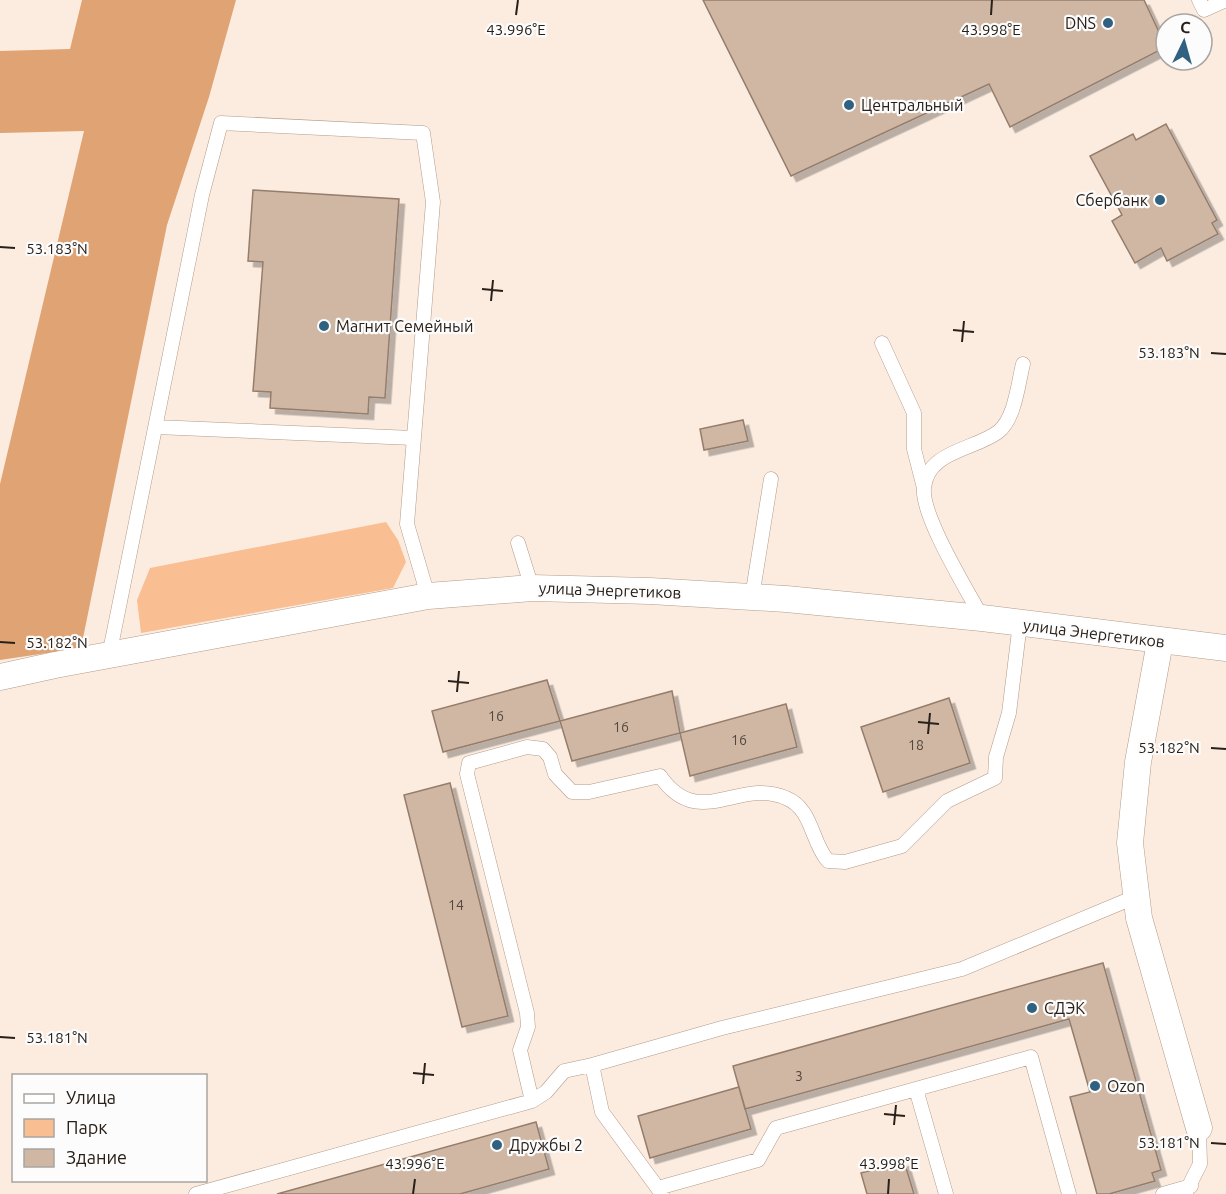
<svg xmlns="http://www.w3.org/2000/svg" width="1226" height="1194" viewBox="0 0 1226 1194" font-family="Ubuntu,sans-serif">
<defs>
<filter id="shadow"><feDropShadow dx="5.5" dy="5.5" stdDeviation="0" flood-color="#0004"/></filter>
</defs>
<rect width="100%" height="100%" fill="#fcece0"/>
<!-- green -->
<path fill="#f9be91" d="M386,522l12,18 8,22 -13,26 -252,45 -4,-33 13,-32z"/>
<!-- forest -->
<path fill="#e0a373" d="M82,0h154l-27,97 -42,128 -86,423 -81,12v-176l84,-353 -84,2v-82l70,-2z"/>
<!-- building -->
<path fill="#d0b7a4" stroke="#957d6c" stroke-width="1.5" filter="url(#shadow)" d="M703,0h441l22,47 -156,80 -21,-43 -198,92z
M1166,124l51,96 -5,3 6,11 -51,27 -6,-13 -26,15 -23,-42 10,-6 -32,-59 43,-22 3,6z
M253,190l146,9 -14,199 -16,-1 -1,17 -98,-6 1,-16 -18,-1 10,-129 -15,-1z
M743,420l5,21 -44,9 -4,-21z
M547,680l13,41 -117,31 -11,-41z
M672,691l8,42 -108,28 -12,-40z
M949,698l21,65 -87,29 -22,-65z
M786,704l11,43 -107,29 -10,-43z
M450,783l58,233 -46,11 -58,-232z
M1103,963l58,207 -9,3 3,8 -46,13h-12l-27,-97 20,-5 -21,-73 -324,90 -12,-43z
M739,1087l12,42 -101,29 -12,-42z
M536,1122l13,47 -89,25h-183z
M904,1161l10,33h-47l-6,-21z"/>
<g fill="none" stroke-linecap="round" stroke-linejoin="round">
<defs>
<path id="lane" d="M1199,0l5,10 22,-10
M882,343l32,70v36l10,39
M156,427l257,11
M518,543l14,45
M752,597l19,-118
M982,618c-14,-27 -61,-102 -58,-130 3,-37 50,-38 74,-56 17,-13 20,-48 25,-68
M109,656l93,-461 19,-72 202,10 10,69 -26,322 21,72
M916,1089l30,105
M532,1101l-12,-51 8,-23 -1,-14 -60,-239 2,-11 58,-16 16,2 7,8 5,17 17,18h17l71,-16c39,56 79,1 126,22 27,11 25,44 42,63l17,1 57,-16 45,-45 48,-23 1,-21 13,-44 11,-90
M658,1188l100,-28 18,-32 255,-71 38,137
M196,1194l336,-93 14,-9 18,-21 28,-6
M662,1194l-60,-82 -10,-47 130,-37 240,-59 173,-72
M1163,1194l28,-8
M1185,1194l15,-30 -1,-36"/>
<path id="street" d="M1160,642l-22,120 -8,81 9,75 60,210
M0,677l55,-12 373,-69 104,-8 118,3 136,8 196,19 244,30"/>
</defs>
<!-- lane casing -->
<use href="#lane" stroke="#b39b89" stroke-width="15"/>
<!-- street casing -->
<use href="#street" stroke="#b39b89" stroke-width="27"/>
<!-- lane -->
<use href="#lane" stroke="#fff" stroke-width="14"/>
<!-- street -->
<use href="#street" stroke="#fff" stroke-width="26"/>
</g>
<!-- ticks -->
<path fill="none" stroke="#292019" stroke-width="2" d="M516,15l2,-15M991,15l1,-15M0,247l15,1M482,289l21,2M491,301l2,-21M953,330l21,2M962,342l2,-21M1211,353l15,1M0,642l15,1M448,681l21,2M457,692l2,-21M918,722l21,2M928,734l2,-21M1211,748l15,1M0,1037l15,1M413,1073l21,2M423,1084l2,-21M884,1114l21,2M894,1125l2,-20M1211,1143l15,1M413,1194l2,-15M888,1194l1,-15"/>
<!-- markers -->
<g fill="#316180" stroke="#fcfcfc" stroke-width="2">
<circle cx="1108" cy="23" r="6"/>
<circle cx="849" cy="105" r="6"/>
<circle cx="1160" cy="200" r="6"/>
<circle cx="324" cy="326" r="6"/>
<circle cx="1032" cy="1008" r="6"/>
<circle cx="1095" cy="1086" r="6"/>
<circle cx="497" cy="1145" r="6"/>
</g>
<g text-anchor="middle" dominant-baseline="central" stroke-width="4.5" stroke-linejoin="round" paint-order="stroke">
<!-- number labels -->
<g font-size="14" fill="#53463c">
<text x="496" y="716">16</text>
<text x="621" y="727">16</text>
<text x="739" y="740">16</text>
<text x="916" y="745">18</text>
<text x="456" y="905">14</text>
<text x="799" y="1076">3</text>
</g>
<!-- poi labels -->
<g font-size="16" fill="#292019" stroke="#fcfcfc" text-anchor="start">
<text x="1096" y="23" text-anchor="end">DNS</text>
<text x="861" y="105">Центральный</text>
<text x="1148" y="200" text-anchor="end">Сбербанк</text>
<text x="336" y="326">Магнит Семейный</text>
<text x="1044" y="1008">СДЭК</text>
<text x="1107" y="1086">Ozon</text>
<text x="509" y="1145">Дружбы 2</text>
</g>
<!-- street labels -->
<g font-size="16" fill="#292019" stroke="#fcfcfc">
<text transform="translate(610 590) rotate(2)">улица Энергетиков</text>
<text transform="translate(1094 633) rotate(7)">улица Энергетиков</text>
</g>
</g>
<g font-size="15" text-anchor="middle" fill="#292019" stroke="#fcfcfc" stroke-width="4.5" stroke-linejoin="round" paint-order="stroke">
<text x="516" y="35">43.996°E</text>
<text x="991" y="35">43.998°E</text>
<text x="57" y="254">53.183°N</text>
<text x="1169" y="358">53.183°N</text>
<text x="57" y="648">53.182°N</text>
<text x="1169" y="753">53.182°N</text>
<text x="57" y="1043">53.181°N</text>
<text x="1169" y="1148">53.181°N</text>
<text x="415" y="1169">43.996°E</text>
<text x="889" y="1169">43.998°E</text>
</g>
<!-- legend -->
<rect x="12" y="1074" width="195" height="108" fill="#fcfcfc" stroke="#a8a4a1" stroke-width="1.5"/>
<rect x="24" y="1094" width="30" height="9" fill="#ffffff" stroke="#a8a4a1" stroke-width="1.5"/>
<text x="66" y="1104" font-size="18" fill="#292019">Улица</text>
<rect x="24" y="1119" width="30" height="18" fill="#f9be91" stroke="#a8a4a1" stroke-width="1.5"/>
<text x="66" y="1134" font-size="18" fill="#292019">Парк</text>
<rect x="24" y="1149" width="30" height="18" fill="#d0b7a4" stroke="#a8a4a1" stroke-width="1.5"/>
<text x="66" y="1164" font-size="18" fill="#292019">Здание</text>
<!-- north arrow -->
<g transform="translate(1184 42) rotate(5)"><circle r="28" fill="#fcfcfc" stroke="#a8a4a1" stroke-width="1.5"/>
<path d="M0-4.5L10 22L0 15L-10 22Z" fill="#316180"/>
<text y="-9" font-size="16" font-weight="bold" text-anchor="middle" fill="#292019">С</text>
</g>
</svg>
